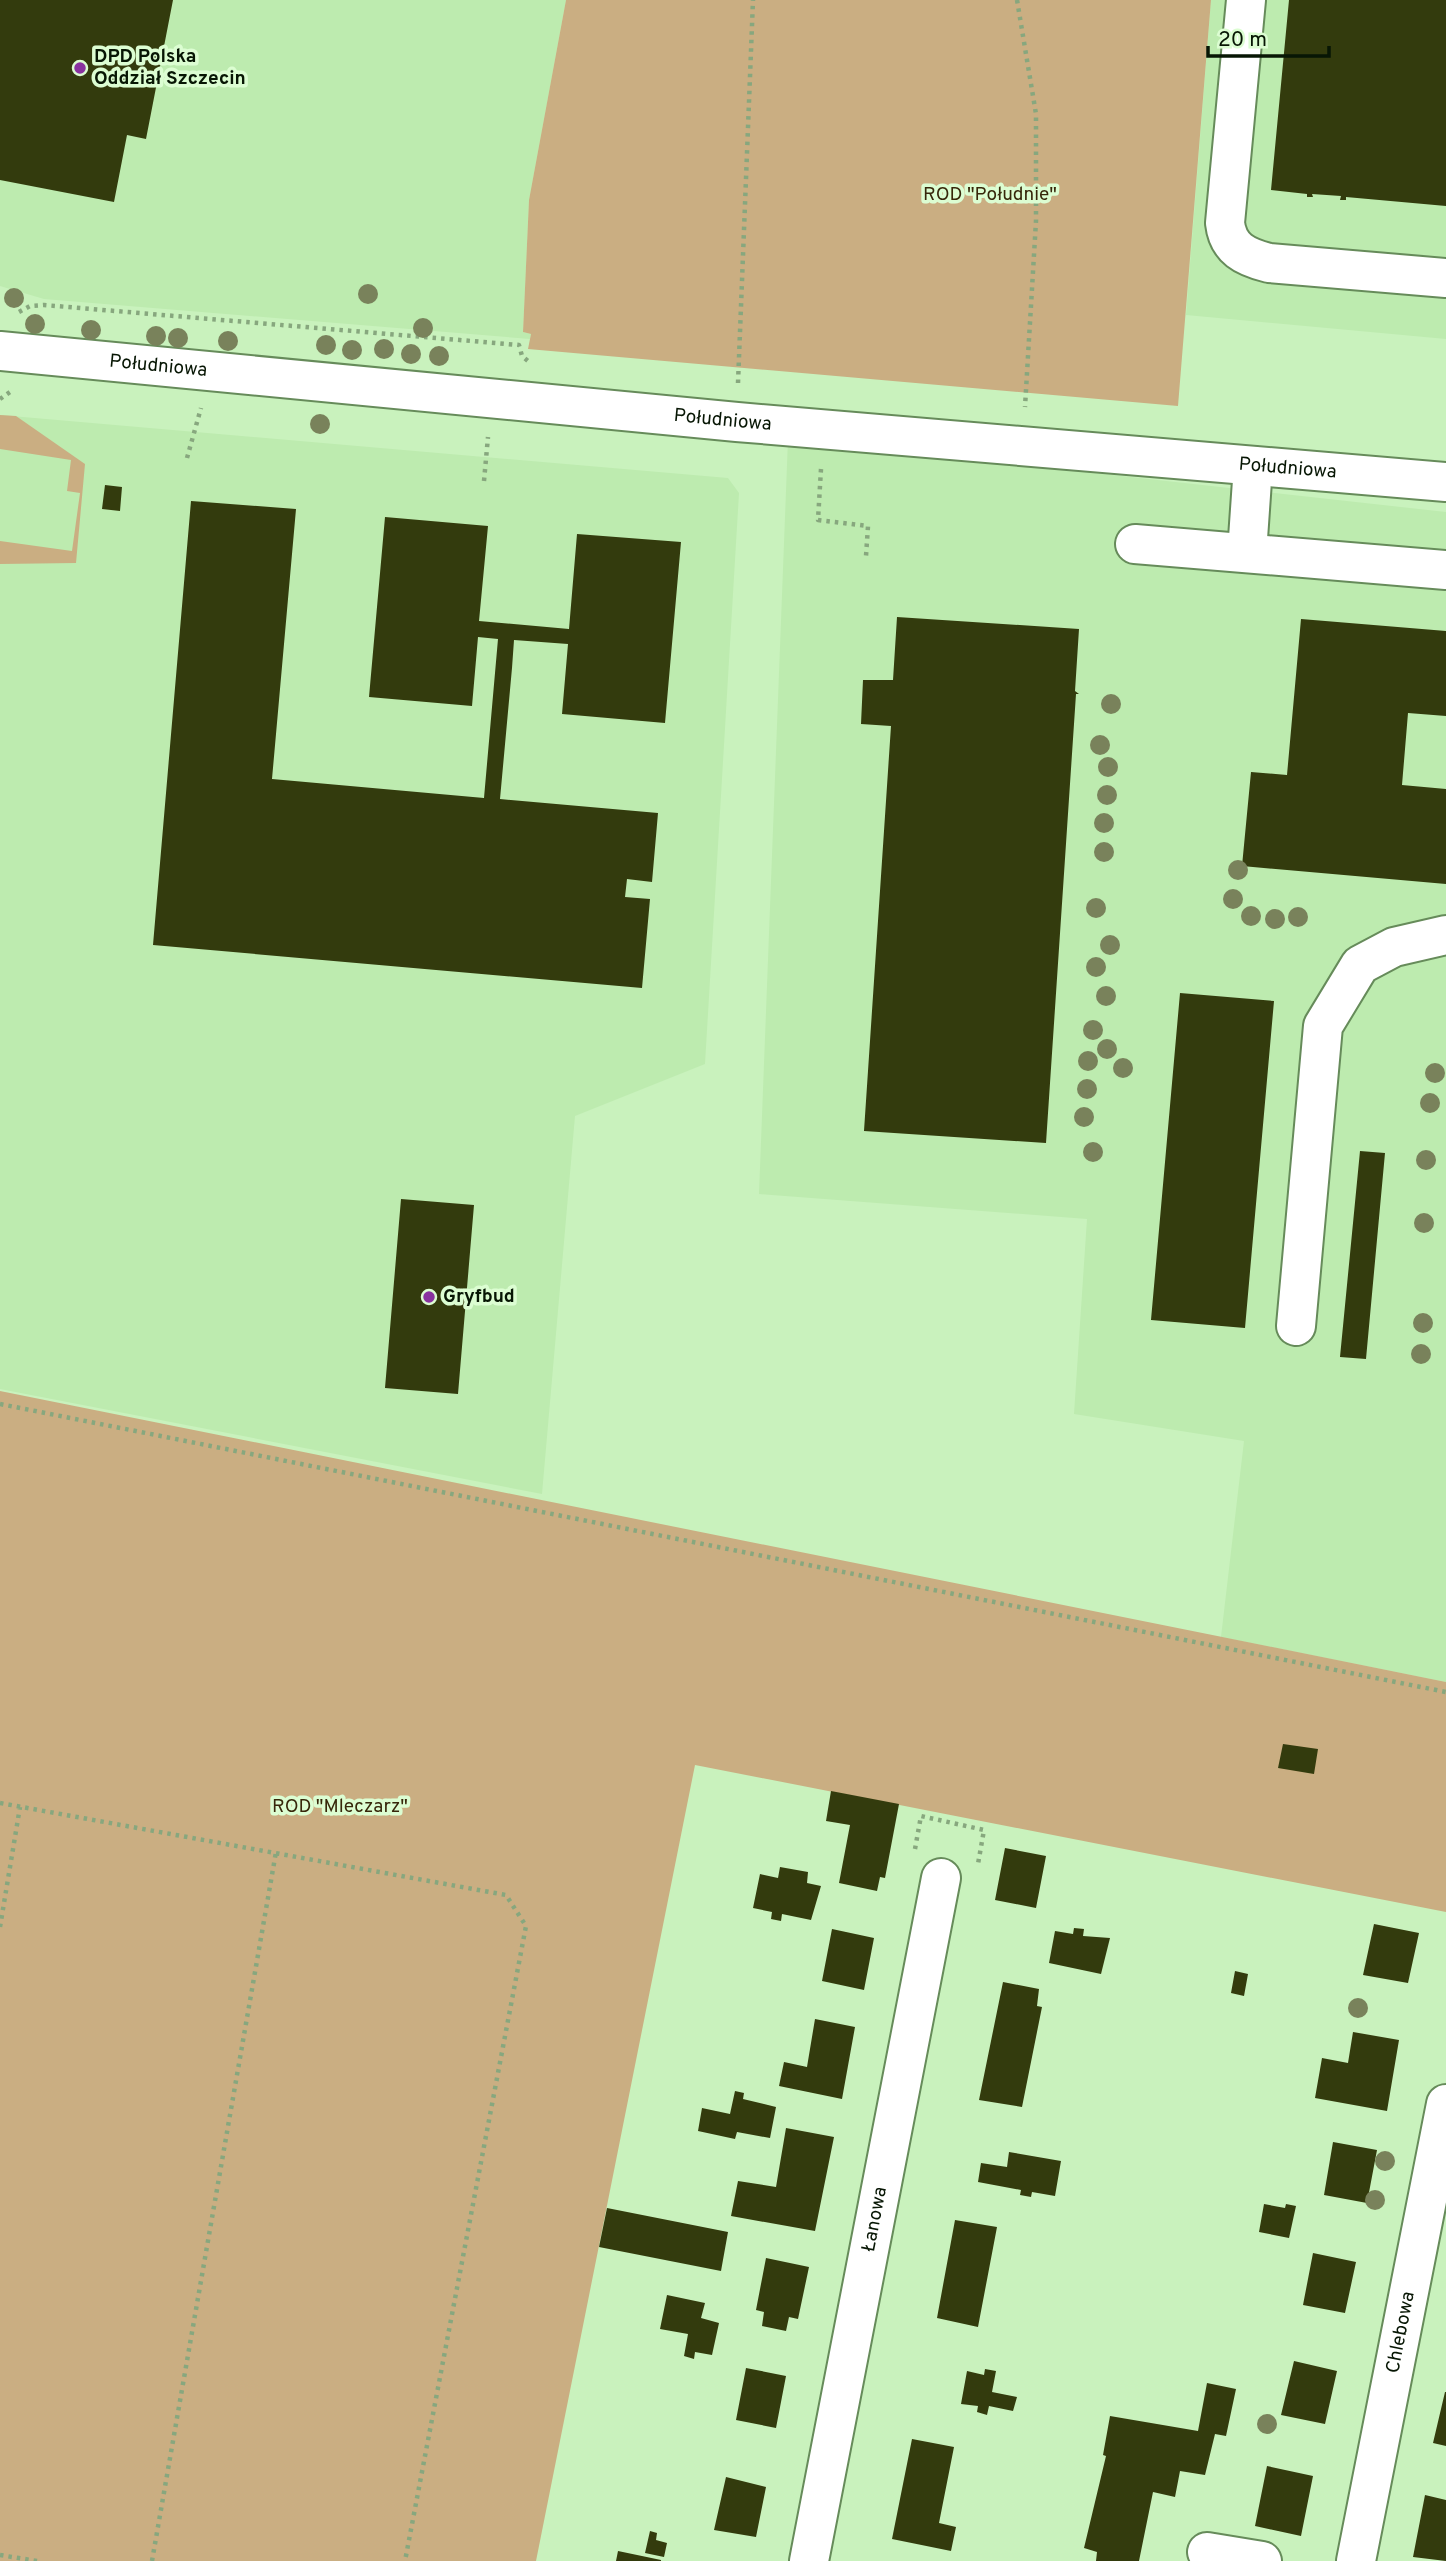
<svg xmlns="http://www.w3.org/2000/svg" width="1446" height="2561" viewBox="0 0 1446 2561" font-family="Overpass,sans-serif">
<rect width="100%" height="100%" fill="#c9f2bd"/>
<!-- built -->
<path fill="#bdebaf" d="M0,0h566l-37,200 -6,132 8,2 -1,5 -486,-40 -44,-13z
M1211,0h235v339l-260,-24z
M0,415l728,63 11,15 -34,571 -130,52 -33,378 -542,-105z
M788,439l658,73v1170l-225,-45 23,-196 -170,-27 13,-195 -328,-25z"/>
<!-- green -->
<path fill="#caae82" d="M566,0h645l-33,406 -650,-57 3,-15 -8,-2 6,-132z
M0,415l16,1 69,48 -9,99 -76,1v-23l72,10 8,-58 -13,-2 4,-31 -71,-11z
M0,1391l1446,291v230l-751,-147 -159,796h-536z"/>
<!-- building -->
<path fill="#333b0d" d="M0,0h173l-27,139 -19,-4 -13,67 -114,-22z
M1289,0h157v206l-100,-9v3h-6l1,-4 -29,-2 1,3h-6v-3l-36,-4z
M105,485l17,2 -2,24 -18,-2z
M191,501l105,8 -24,270 212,19 14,-159 -20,-2 -6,69 -103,-9 16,-180 103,9 -9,95 90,8 8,-95 104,8 -16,181 -103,-9 6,-70 -54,-4 -2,28 -12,131 158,14 -6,69 -25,-3 -2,18 25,2 -8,89 -489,-43z
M897,617l182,12 -4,62 4,3h-3l-30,449 -182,-12 27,-405 -30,-2 2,-44h30z
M1301,619l145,12v85l-38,-3 -6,72 44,4v95l-204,-18 9,-94 36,3z
M1180,993l94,8 -29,327 -94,-8z
M1360,1151l25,2 -19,206 -26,-2z
M401,1199l73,6 -16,189 -73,-6z
M1283,1744l35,5 -4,25 -36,-6z
M831,1791l68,13 -14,74 -5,-1 -3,14 -38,-8 11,-58 -24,-4z
M1005,1848l41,8 -10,52 -41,-8z
M780,1867l28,5 -1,11 14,3 -10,34 -29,-6 -1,7 -10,-2 1,-7 -19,-4 7,-34 18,4z
M1374,1924l45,9 -11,50 -45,-8z
M1074,1928l10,1 -1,7 27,2 -9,36 -52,-11 6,-32 18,3z
M832,1929l42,9 -10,52 -42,-9z
M1235,1971l13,3 -4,22 -13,-3z
M1003,1982l36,7 -2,17 5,1 -20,100 -43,-7z
M815,2019l40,8 -13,72 -63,-13 5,-24 23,5z
M1353,2032l46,8 -12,71 -72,-13 7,-40 26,5z
M735,2091l9,2 -1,6 33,8 -6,31 -33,-6 -2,7 -37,-8 4,-23 28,6z
M786,2128l48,9 -19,94 -84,-15 7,-35 38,6z
M1333,2142l44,8 -10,53 -43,-8z
M1009,2152l52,9 -6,35 -23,-4 -1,5 -11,-2 1,-5 -43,-8 3,-19 26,4z
M1264,2204l21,4 1,-4 10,2 -7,32 -30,-6z
M607,2208l121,24 -7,39 -122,-24z
M955,2220l42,7 -19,100 -41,-9z
M1313,2253l43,9 -11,51 -42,-8z
M766,2258l43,9 -11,52 -9,-2 -3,14 -24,-5 2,-14 -8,-2z
M667,2295l38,8 -4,15 18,5 -7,32 -17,-3 -1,7 -10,-3 4,-22 -28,-5z
M1294,2361l43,10 -12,53 -44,-9z
M746,2368l40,8 -10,52 -40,-8z
M985,2369l11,2 -4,21 25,5 -4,14 -24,-5 -2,9 -10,-3 1,-6 -17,-2 6,-33 17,4z
M1207,2383l29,6 -10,47 -11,-2 -10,41 -25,-4 -5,26 -22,-5 -14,69h-43l1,-9 -13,-4 22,-92 -3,-1 7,-39 88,15z
M1445,2392h1v54l-13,-3z
M912,2439l42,8 -15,76 17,4 -5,24 -59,-12z
M1267,2466l46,10 -12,60 -46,-10z
M726,2477l40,10 -10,50 -42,-7z
M1425,2495l21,5v61l-33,-4z
M650,2531l7,2 -1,7 11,3 -3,14 -19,-4z
M618,2551l43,9v1h-45z"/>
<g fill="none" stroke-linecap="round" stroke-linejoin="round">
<defs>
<g id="minor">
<path d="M1246,0l-21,223c3,26 20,34 44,40l177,15"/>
<path id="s1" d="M0,351l737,71 709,60"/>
<path d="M1135,544l311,26"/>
<path d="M1247,553l6,-87"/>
<path d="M1296,1326l27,-300 37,-61 34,-18 52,-12"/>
<path d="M1207,2552l55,9"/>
<path id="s2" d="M809,2561l132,-683"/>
<path id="s3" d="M1356,2561l90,-457"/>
</g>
</defs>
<!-- minor casing -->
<use href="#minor" stroke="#668b5a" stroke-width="42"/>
<!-- path -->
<path stroke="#87a77e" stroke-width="4.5" stroke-dasharray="3.5 5" stroke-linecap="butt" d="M1017,0l19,114v107l-11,186
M19,312l11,-6 14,-1 475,40 3,11 6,5
M738,383l15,-383
M0,399l10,-7
M187,458l14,-50
M821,469l-3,51 50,6 -2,30
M484,481l4,-44
M0,1404l1446,288
M0,1803l506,92 20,31 -121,635
M915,1849l6,-33 63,14 -6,34
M0,1927l20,-120
M0,2555l37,6
M152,2561l124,-709"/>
<!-- minor -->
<use href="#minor" stroke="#fff" stroke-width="38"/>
</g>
<!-- trees -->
<g fill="#79825b">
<circle cx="368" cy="294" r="10"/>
<circle cx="14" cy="298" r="10"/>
<circle cx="35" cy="324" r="10"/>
<circle cx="423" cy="328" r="10"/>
<circle cx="91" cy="330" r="10"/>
<circle cx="156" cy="336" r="10"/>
<circle cx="178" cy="338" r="10"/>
<circle cx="228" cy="341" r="10"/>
<circle cx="326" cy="345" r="10"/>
<circle cx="384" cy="349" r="10"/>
<circle cx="352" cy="350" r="10"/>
<circle cx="411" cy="354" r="10"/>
<circle cx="439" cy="356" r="10"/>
<circle cx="320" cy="424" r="10"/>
<circle cx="1111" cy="704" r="10"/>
<circle cx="1100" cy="745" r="10"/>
<circle cx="1108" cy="767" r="10"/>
<circle cx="1107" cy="795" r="10"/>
<circle cx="1104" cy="823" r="10"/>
<circle cx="1104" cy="852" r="10"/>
<circle cx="1238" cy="870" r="10"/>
<circle cx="1233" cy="899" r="10"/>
<circle cx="1096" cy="908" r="10"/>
<circle cx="1251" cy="916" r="10"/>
<circle cx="1298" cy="917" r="10"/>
<circle cx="1275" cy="919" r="10"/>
<circle cx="1110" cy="945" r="10"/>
<circle cx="1096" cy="967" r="10"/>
<circle cx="1106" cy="996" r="10"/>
<circle cx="1093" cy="1030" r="10"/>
<circle cx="1107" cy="1049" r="10"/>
<circle cx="1088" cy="1061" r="10"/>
<circle cx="1123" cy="1068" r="10"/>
<circle cx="1435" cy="1073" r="10"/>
<circle cx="1087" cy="1089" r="10"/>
<circle cx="1430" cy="1103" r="10"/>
<circle cx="1084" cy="1117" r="10"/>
<circle cx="1093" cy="1152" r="10"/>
<circle cx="1426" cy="1160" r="10"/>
<circle cx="1424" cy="1223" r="10"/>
<circle cx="1423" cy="1323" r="10"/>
<circle cx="1421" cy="1354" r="10"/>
<circle cx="1358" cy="2008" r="10"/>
<circle cx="1385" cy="2161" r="10"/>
<circle cx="1375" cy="2200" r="10"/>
<circle cx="1267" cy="2424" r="10"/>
</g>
<!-- markers -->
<g fill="#89329f" stroke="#dcfdd2" stroke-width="2.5">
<circle cx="80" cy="68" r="7"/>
<circle cx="429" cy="1297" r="7"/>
</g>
<g text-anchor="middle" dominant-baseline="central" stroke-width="7" stroke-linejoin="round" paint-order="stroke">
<!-- poi labels -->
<g font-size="19" font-weight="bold" fill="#071604" stroke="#dcfdd2" text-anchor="start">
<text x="94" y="57">DPD Polska<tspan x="94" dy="22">Oddział Szczecin</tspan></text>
<text x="443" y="1297">Gryfbud</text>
</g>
<!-- park labels -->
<g font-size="19" fill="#37270a" stroke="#dcfdd2">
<text x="990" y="195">ROD "Południe"</text>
<text x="340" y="1807">ROD "Mleczarz"</text>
</g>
<!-- street labels -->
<g font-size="19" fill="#071604" stroke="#dcfdd2">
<text stroke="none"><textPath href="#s1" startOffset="159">Południowa</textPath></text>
<text stroke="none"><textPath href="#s1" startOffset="726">Południowa</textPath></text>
<text stroke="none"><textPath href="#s1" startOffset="1293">Południowa</textPath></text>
<text stroke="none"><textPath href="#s2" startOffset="348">Łanowa</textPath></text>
<text stroke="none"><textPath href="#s3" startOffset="233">Chlebowa</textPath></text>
</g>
</g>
<!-- scale -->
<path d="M1208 46v10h121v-10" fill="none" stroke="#071604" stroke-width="3.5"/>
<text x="1218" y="46" font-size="21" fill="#071604" stroke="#dcfdd2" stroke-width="5" paint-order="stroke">20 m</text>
</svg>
